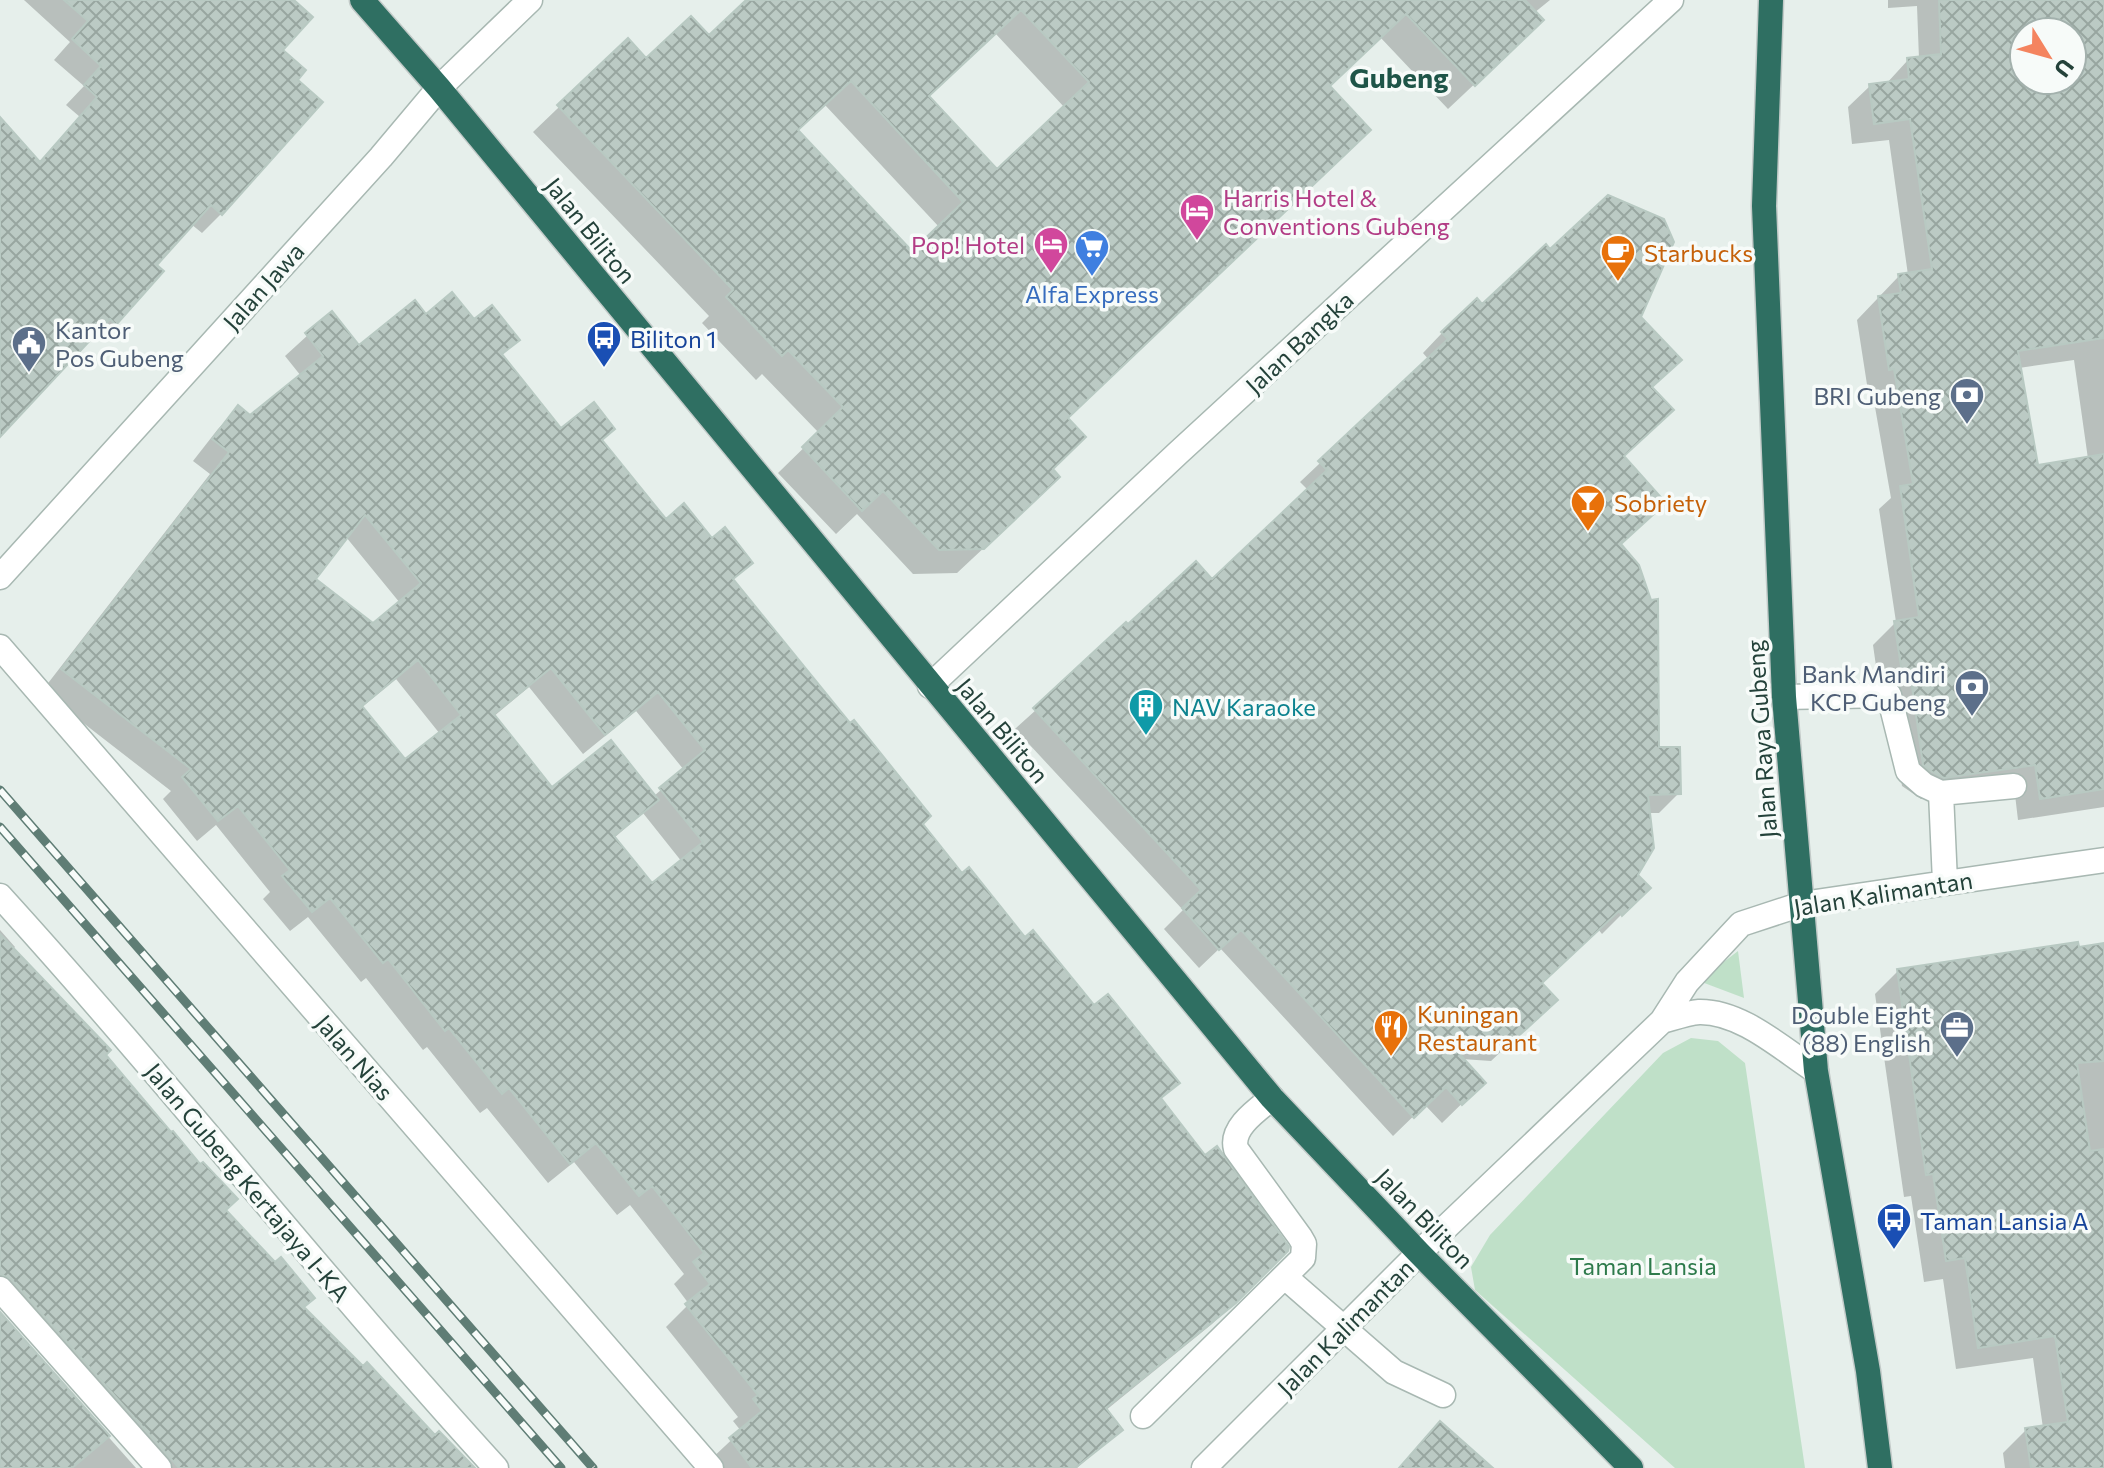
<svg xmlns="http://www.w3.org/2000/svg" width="2104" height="1468" viewBox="0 0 2104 1468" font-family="Commissioner,sans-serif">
<defs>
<pattern id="building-cross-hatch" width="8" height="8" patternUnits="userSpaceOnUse" patternTransform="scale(2)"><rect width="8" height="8" fill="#bbcac4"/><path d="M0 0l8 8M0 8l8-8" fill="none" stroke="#98a6a0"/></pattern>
</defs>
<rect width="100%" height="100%" fill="#e6efeb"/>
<!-- green -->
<path fill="#bfe0c8" d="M1738,951l6,47 -45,-17z
M1691,1038l27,3 27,22 60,405h-130l-200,-178 -4,-23 19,-32 173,-182z"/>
<!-- shadow -->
<path fill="#0003" fill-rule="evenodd" d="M24,0h267l-11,50 15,30 -74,134 -19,19 -11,-9 -37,41 -40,58 -19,19 -5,-4 -90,95v-313l39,44 41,-47 -14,-12 18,-19 -30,-26 16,-18z
M748,0h802l-16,13 -18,32 -68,64 -68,-72 -52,50 -262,331 -16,52 -17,32 -76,71 -44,1 -56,-60 -21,20 -58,-61 41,-40 -57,-59 -6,6 -54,-57 7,-7 -176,-184 95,-91 18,19 63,-22zM995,33l70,75 -68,64 -70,-75zM825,105l115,123 -28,26 -116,-123z
M1888,0h216v807l-86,13 -4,-34 -93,13 -19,-13 -13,-93 -9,1 -7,-49 23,-23 -17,-113 12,-11 -19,-108 -4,1 -11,-71 42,-44 9,-1 -19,-135 -37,4 -4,-37 22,-21 16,-2 22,-24 11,-1 -2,-53 -29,2zM2024,32h48v48h-48zM2074,360l14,99 -52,8 -17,-99z
M1482,306l157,11 11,71 -28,69 -3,88 38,204 22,44 -20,20h-11l-12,62 12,13 -46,46 -4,-5 -58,54 -4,36 -45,42 -29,-2 21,24 -41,40 -17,-18 -32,31 -173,-188 -21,20 -35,-39 19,-19 -168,-181 113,-102 84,-45 96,-92 -8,-8 129,-122 -6,-7 19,-20z
M331,314l28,34 67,-32 48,6 43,18 -16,16 60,75 39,10 65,80 46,20 39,22 -18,18 189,243 41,52 62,63 70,69 83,75 -17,17 45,57 81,94 -74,73 -107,87 15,19 -43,38h-362l-6,-7 32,-30 -8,-10 5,-4 -72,-90 23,-23 -15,-20 10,-10 -54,-69 -13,10 -43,-53 -26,21 -61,-75 -7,5 -53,-66 -4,3 -57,-72 -5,4 -53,-65 -18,14 -27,-32 7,-7 -54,-67 -19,16 -34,-42 8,-8 -129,-100 168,-217 -17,-13 25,-32 20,-21 12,9 51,-41 -16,-20zM346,537l54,66 -27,22 -59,-45zM396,679l44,55 -35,28 -44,-54zM529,687l54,67 53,-43 48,59 -30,26 -103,-6 -58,-73zM643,813l39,49 -30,24 -38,-48z
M0,930l15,17 -3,3 92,104 198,254 167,160h-306l-163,-182z
M2104,945v523h-99l-2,-15 23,-23 17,-2 -10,-70 -77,11 -13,-90 -19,3 -13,-86 -7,1 -29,-203 23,-23z
M0,1315l136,153h-136z"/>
<!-- building -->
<path fill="url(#building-cross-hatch)" stroke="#b8c9c2" stroke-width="2" fill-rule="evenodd" d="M64,0h230l19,17 -30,33 23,20 -8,10 25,22 -101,113 -11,-10 -54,60 7,6 -48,54 -6,-6 -110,118v-320l40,45 57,-65 -13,-12 17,-19 -29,-27 16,-18z
M746,0h779l19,20 -69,66 -69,-72 -76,72 41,44 -303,288 18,19 -33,32 7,8 -76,72 -45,1 -56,-59 -21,20 -60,-64 41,-40 -55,-57 -6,6 -56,-59 7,-7 -176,-185 71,-67 18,20 45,-42 18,19zM1021,10l68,72 -92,87 -68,-73zM851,81l112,121 -51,49 -114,-121z
M1939,0h165v338l-86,13 20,114 66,-11v335l-64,10 -5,-34 -91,13 -12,-6 -9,-7 -13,-93 -8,1 -8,-52 25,-4 -19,-131 13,-2 -19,-115 -5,1 -11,-74 23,-3 -3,-19 34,-5 -22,-150 -36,5 -5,-40 40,-5 -2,-21 34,-4zM2024,32h48v48h-48z
M1608,195l56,24 10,23 -33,75 41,43 -30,27 22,23 -50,46 42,47 -45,41 18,21 12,35 7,-1 1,148h21l1,47 -33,1 6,53 -16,27 13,13 -29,28 -3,-5 -77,72 16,17 -46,42 -67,-4 41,45 -24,22 -16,-18 -32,31 -173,-188 -22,20 -37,-42 19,-18 -168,-182 93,-86 2,2 68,-63 16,18 115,-109 -9,-9 130,-122 -7,-7 36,-34 5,6 64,-60 4,5z
M452,292l22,27 18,-14 28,35 -18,14 59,74 33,-26 21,27 -13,11 64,79 18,-16 28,35 13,-11 28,36 -20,16 117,144 4,-3 77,96 -8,8 39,49 7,-6 56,70 8,-7 61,75 14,-11 72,89 -19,15 44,57 12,-9 72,101 -1,4 -52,52 -130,105 17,22 -48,38h-323l-23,-30 33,-27 -9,-12 5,-4 -73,-91 25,-20 -17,-22 11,-9 -52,-67 -13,10 -43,-53 -26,21 -61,-76 -7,6 -53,-66 -4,3 -57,-72 -5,4 -53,-65 -18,14 -30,-36 8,-6 -52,-64 -20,15 -36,-44 9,-8 -130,-100 168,-217 -17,-13 26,-34 12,10 73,-59 -18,-23 27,-22 27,34 56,-45 11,14zM365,515l56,68 -48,40 -57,-44zM418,660l43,55 -56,44 -43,-53zM551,668l54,67 53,-43 47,58 -46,38 44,54 -51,41 -38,-47 45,-36 -48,-60 -59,47 -58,-73z
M0,934l111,116 -5,5 65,77 2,-1 27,33 3,-2 35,37 -12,11 49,52 6,-5 34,41 -11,9 59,59 4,-4 68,73 4,-4 36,37h-296l-168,-189 -11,-5z
M2078,942l1,5 25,-4v118l-27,2 13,88 14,-2v319h-73l-6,-40 43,-6 -13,-86 -77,12 -13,-90 -19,3 -13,-87 -7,1 -29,-206z
M0,1312l110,124 -38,32h-72z
M1440,1421l53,47h-94z"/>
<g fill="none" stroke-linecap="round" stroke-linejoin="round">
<defs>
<path id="minor" d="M0,577l381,-420 58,-69 91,-88
M0,647l711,821
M930,686l248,-233 493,-453
M1784,697l105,-2 19,76 16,14 17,8 73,-7
M1941,793l4,89
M0,896c170,187 326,386 496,572
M1662,1021c11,-3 25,-8 37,-9 42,-1 83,37 117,59
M1285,1277l109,95 49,23
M0,1289l159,179
M1143,1416l160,-158 1,-14 -4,-7 -64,-88c-6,-21 21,-39 36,-51
M1204,1468l215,-215 243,-232 25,-39 54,-58 61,-20 302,-44"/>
<path id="highway" d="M362,0l77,88 833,1010 147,155 212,215
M1771,0l-7,206 20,491 32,374 52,300 12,97"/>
</defs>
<!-- minor casing -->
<use href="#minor" stroke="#a8b8b2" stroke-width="27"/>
<!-- highway casing -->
<use href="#highway" stroke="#c2cac8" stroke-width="27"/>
<!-- minor -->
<use href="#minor" stroke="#fff" stroke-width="24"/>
<!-- highway -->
<use href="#highway" stroke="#2f6f62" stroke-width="24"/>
<defs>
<path id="rail" d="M0,790l593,678
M0,827l561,641"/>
</defs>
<!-- rail casing -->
<use href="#rail" stroke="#5f7d75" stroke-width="9"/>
<!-- rail -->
<use href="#rail" stroke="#f7fbf9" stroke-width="6" stroke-dasharray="18" stroke-linecap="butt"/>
</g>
<!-- icons -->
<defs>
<symbol id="hotel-pin" viewBox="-11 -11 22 30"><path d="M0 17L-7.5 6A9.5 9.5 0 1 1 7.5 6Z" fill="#d1479c" stroke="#f7fbf9"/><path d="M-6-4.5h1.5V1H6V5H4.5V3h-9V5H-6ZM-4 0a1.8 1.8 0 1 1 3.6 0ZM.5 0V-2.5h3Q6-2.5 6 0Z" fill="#fff"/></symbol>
<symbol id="supermarket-pin" viewBox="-11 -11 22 30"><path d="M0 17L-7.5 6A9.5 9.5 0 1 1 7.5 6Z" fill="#3f7fe0" stroke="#f7fbf9"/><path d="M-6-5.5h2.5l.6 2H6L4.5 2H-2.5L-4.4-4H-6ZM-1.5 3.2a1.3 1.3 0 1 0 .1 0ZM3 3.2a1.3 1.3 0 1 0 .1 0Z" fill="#fff"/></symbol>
<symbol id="cafe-pin" viewBox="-11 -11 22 30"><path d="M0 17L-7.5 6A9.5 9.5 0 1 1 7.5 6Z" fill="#e8710a" stroke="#f7fbf9"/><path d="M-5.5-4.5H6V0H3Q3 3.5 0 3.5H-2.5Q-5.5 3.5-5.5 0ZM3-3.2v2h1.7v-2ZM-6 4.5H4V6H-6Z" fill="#fff"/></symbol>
<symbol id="bus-pin" viewBox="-11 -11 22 30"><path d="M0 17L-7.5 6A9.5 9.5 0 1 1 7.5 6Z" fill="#1a4fb4" stroke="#f7fbf9"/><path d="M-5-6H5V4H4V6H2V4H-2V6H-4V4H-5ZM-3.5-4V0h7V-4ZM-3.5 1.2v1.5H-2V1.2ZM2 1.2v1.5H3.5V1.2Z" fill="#fff"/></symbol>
<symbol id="civic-pin" viewBox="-11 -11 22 30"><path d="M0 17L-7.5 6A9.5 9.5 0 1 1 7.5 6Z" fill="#5c6f8a" stroke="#f7fbf9"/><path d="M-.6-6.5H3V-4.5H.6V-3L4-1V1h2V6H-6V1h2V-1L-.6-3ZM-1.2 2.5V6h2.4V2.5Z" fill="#fff"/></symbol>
<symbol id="bank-pin" viewBox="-11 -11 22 30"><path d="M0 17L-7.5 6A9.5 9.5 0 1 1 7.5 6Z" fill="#5c6f8a" stroke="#f7fbf9"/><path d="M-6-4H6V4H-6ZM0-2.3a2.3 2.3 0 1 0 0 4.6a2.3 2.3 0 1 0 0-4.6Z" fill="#fff"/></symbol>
<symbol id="bar-pin" viewBox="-11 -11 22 30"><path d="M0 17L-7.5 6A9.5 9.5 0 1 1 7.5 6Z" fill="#e8710a" stroke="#f7fbf9"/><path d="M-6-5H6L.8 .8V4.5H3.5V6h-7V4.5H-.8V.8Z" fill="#fff"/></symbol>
<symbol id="building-pin" viewBox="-11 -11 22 30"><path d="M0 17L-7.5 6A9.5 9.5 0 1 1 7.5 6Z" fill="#0f9aa8" stroke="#f7fbf9"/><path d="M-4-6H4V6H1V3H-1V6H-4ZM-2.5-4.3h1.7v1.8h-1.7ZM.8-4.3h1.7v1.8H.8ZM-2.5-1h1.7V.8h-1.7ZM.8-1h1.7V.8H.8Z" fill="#fff"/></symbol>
<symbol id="restaurant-pin" viewBox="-11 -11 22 30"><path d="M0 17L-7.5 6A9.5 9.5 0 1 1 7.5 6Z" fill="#e8710a" stroke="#f7fbf9"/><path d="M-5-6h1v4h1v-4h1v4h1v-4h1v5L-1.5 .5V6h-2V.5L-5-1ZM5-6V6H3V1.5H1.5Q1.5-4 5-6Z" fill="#fff"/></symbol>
<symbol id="office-pin" viewBox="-11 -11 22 30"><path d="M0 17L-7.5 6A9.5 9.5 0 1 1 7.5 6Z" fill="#5c6f8a" stroke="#f7fbf9"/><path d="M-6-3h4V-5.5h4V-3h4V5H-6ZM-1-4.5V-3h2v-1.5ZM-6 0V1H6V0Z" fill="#fff"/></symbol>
</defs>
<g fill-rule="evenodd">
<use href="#hotel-pin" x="1177" y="191" width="40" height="54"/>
<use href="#hotel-pin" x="1031" y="224" width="40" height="54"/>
<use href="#supermarket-pin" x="1072" y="227" width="40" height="54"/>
<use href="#cafe-pin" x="1598" y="232" width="40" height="54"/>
<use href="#bus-pin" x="584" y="318" width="40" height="54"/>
<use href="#civic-pin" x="9" y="323" width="40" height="54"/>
<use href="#bank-pin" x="1947" y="375" width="40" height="54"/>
<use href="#bar-pin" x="1568" y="482" width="40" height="54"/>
<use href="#bank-pin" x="1952" y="667" width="40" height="54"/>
<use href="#building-pin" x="1126" y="686" width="40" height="54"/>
<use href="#restaurant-pin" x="1371" y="1007" width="40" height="54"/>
<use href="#office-pin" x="1937" y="1008" width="40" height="54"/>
<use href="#bus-pin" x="1874" y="1200" width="40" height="54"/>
</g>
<g text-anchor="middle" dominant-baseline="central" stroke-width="7" stroke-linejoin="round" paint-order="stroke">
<!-- hotel labels -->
<g font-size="24" fill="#b23c85" stroke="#f7fbf9" text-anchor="start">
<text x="1223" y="197">Harris Hotel &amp;<tspan x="1223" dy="28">Conventions Gubeng</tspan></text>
<text x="1025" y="244" text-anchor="end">Pop! Hotel</text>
</g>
<!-- street labels -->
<g font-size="24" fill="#24423a" stroke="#f7fbf9">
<text transform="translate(591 230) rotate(51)">Jalan Biliton</text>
<text transform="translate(263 286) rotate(-48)">Jalan Jawa</text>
<text transform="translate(1299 342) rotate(-43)">Jalan Bangka</text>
<text transform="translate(1003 730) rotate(50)">Jalan Biliton</text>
<text transform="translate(1761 739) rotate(-94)">Jalan Raya Gubeng</text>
<text transform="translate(1883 893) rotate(-9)">Jalan Kalimantan</text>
<text transform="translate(355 1057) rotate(49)">Jalan Nias</text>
<text transform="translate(248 1182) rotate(50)">Jalan Gubeng Kertajaya I-KA</text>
<text transform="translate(1425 1218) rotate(46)">Jalan Biliton</text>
<text transform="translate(1345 1327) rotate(-45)">Jalan Kalimantan</text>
</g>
<!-- food labels -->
<g font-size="24" fill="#c56008" stroke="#f7fbf9" text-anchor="start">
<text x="1644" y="252">Starbucks</text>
<text x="1614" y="502">Sobriety</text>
<text x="1417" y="1013">Kuningan<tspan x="1417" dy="28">Restaurant</tspan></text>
</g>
<!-- shop labels -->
<g font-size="24" fill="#366cbe" stroke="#f7fbf9">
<text x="1092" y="293">Alfa Express</text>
</g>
<!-- service labels -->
<g font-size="24" fill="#4e5e75" stroke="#f7fbf9" text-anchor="end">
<text x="55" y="329" text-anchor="start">Kantor<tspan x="55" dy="28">Pos Gubeng</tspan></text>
<text x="1941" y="395">BRI Gubeng</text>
<text x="1946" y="673">Bank Mandiri<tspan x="1946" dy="28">KCP Gubeng</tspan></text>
<text x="1931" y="1014">Double Eight<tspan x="1931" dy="28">(88) English</tspan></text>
</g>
<!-- transit labels -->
<g font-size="24" fill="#164399" stroke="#f7fbf9" text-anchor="start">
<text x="630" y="338">Biliton 1</text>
<text x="1920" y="1220">Taman Lansia A</text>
</g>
<!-- culture labels -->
<g font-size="24" fill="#0d838f" stroke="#f7fbf9" text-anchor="start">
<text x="1172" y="706">NAV Karaoke</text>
</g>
<!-- park labels -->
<g font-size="24" fill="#2d7a4b" stroke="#f7fbf9">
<text x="1643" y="1265">Taman Lansia</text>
</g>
<!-- quarter labels -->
<g font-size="28" font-weight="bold" fill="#1f5548" stroke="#f7fbf9">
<text x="1399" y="77">Gubeng</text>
</g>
</g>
<!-- north arrow -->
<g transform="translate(2048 56) rotate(127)"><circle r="38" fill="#f7fbf9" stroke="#a3b1ad" stroke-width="2"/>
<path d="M0-6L14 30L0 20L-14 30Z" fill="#f4845f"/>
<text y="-12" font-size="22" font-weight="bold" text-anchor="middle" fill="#24423a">U</text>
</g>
</svg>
